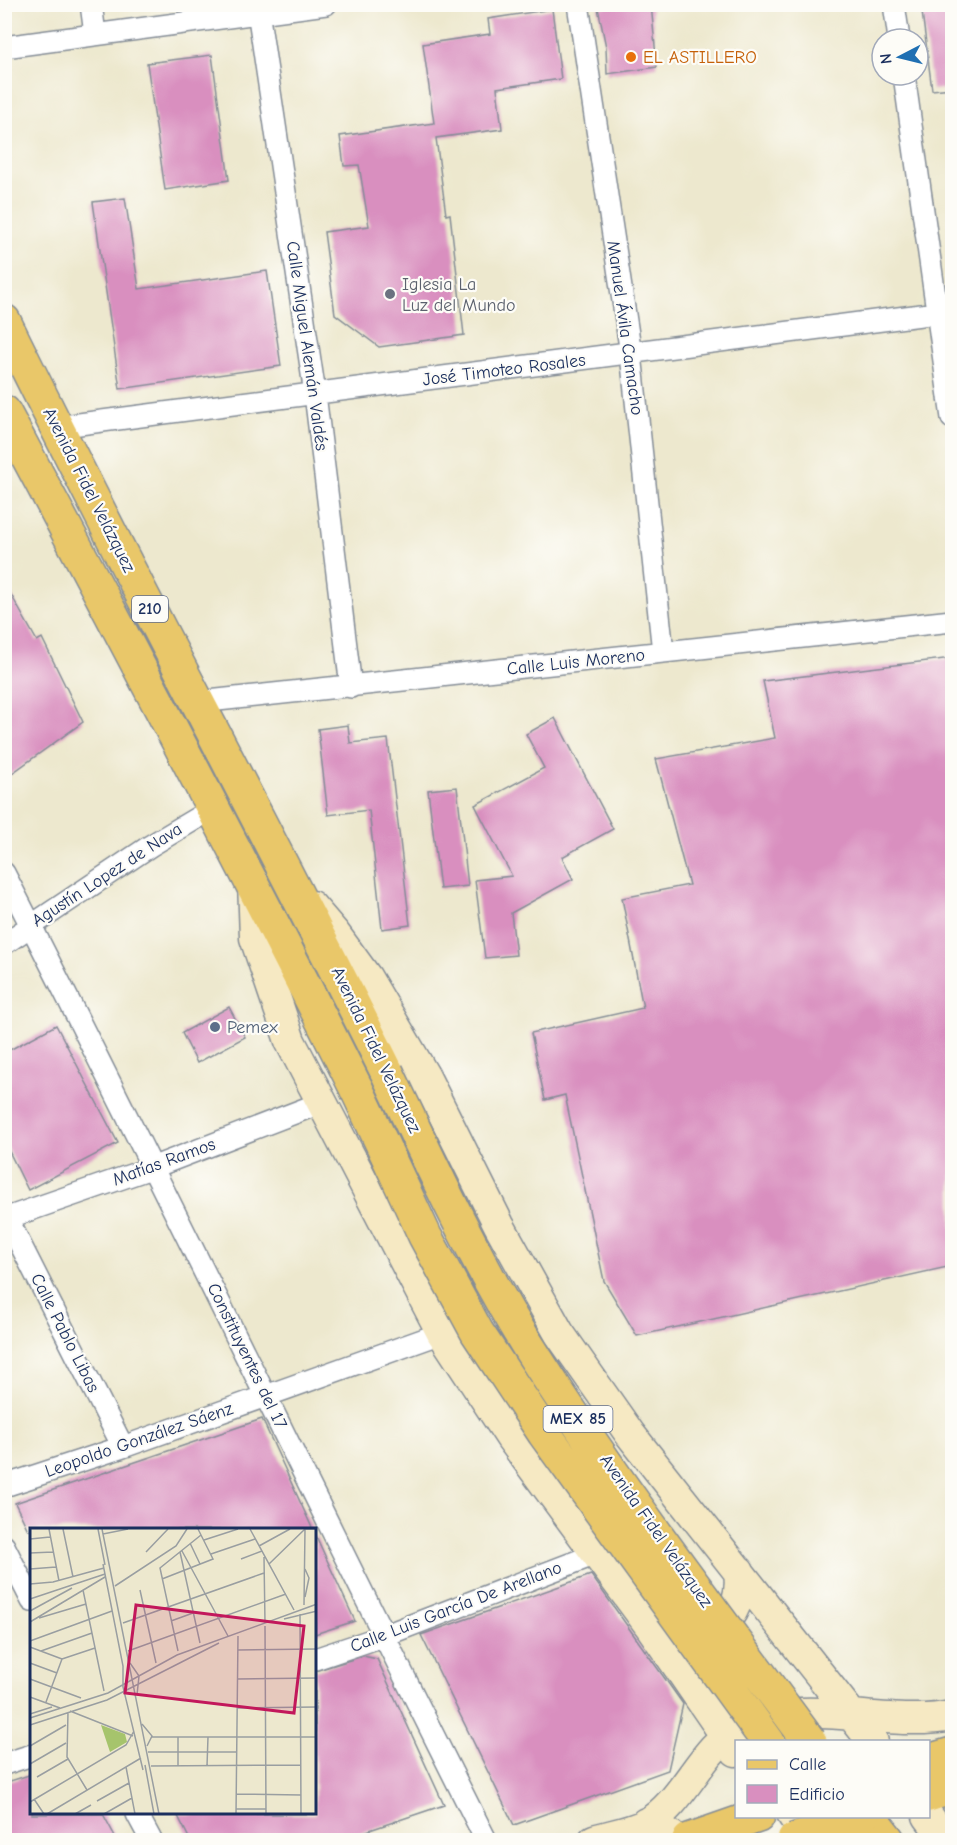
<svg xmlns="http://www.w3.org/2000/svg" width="957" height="1845" viewBox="0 0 957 1845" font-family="'Comic Neue',sans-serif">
<rect width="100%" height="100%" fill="#fdfcf7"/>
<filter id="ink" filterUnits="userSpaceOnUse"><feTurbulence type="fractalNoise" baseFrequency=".0167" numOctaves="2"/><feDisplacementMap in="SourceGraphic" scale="12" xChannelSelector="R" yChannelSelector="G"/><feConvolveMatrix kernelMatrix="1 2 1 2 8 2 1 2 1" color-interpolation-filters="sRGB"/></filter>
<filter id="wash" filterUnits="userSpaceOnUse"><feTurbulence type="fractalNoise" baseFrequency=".008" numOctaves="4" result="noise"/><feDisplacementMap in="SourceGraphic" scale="24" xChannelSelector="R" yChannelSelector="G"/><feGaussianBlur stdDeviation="1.35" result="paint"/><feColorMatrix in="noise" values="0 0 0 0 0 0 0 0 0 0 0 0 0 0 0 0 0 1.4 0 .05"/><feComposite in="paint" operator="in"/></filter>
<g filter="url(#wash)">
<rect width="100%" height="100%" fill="#ede8ce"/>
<g id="blocks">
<!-- building -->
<path fill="#d98fbf" d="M626,4h25l6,63 -50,7 -1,-27 -8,-39z
M921,4h31v84l-20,2z
M552,9l9,70 -64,9 5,41 -66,9 10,77 4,-1 14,121 -85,12 -44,-33 -11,-82 45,-6 -10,-61 -15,1 -4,-30 94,-13 -11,-79 67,-10 -2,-15z
M212,55l17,125 -64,10 -18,-127z
M125,198l14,91 128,-18 14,95 -161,23 -27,-187z
M4,582l33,59 5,-3 41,84 -79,57z
M952,658v608l-315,70 -33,-55 -39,-186 -20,5 -14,-67 112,-25 -21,-110 67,-13 -33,-126 119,-21 -12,-57z
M555,718l58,111 -51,28 11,22 -62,34 5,42 -31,3 -10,-78 37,-4 -37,-71 69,-37 -18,-34z
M348,725l2,18 38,-4 22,186 -28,4 -13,-119 -41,5 -10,-86z
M457,787l11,99 -28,3 -12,-99z
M229,1007l16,30 -48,26 -15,-30z
M56,1025l62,118 -90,47 -24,-49v-88z
M262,1419l51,111h-285l-13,-27z
M315,1534l40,87 -40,13z
M591,1575l92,129 -15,66 -154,55 -93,-190z
M363,1656l14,3 67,146 -104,35h-150l-13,-26h138v-143z
M32,1774v40h71l14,26h-113v-57z"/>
</g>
</g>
<g filter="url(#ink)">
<use href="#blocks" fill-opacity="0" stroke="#848c96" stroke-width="1.5"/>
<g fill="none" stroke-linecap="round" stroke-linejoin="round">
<defs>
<path id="street" d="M91,4l4,30
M257,4l58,390 36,293
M578,4l53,350 32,298
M894,4l5,35
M4,47l322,-43
M904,75l48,343
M56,427l896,-116
M199,702l753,-81
M4,873c165,321 320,646 482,967
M4,944l146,-98 62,-37
M7,1218l116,229
M4,1219l150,-52 169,-65
M4,1486l119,-39 319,-114
M4,1546l28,55
M315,1659l68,-23 213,-82
M4,1764l28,-9
M137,1814l14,26"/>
<path id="secondary" d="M253,882l2,56 35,103 152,292 69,105 139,188 86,125
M311,906l24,28 32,44 57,97 75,150 60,108 71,101 243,308
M701,1637c29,-12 42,-36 38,-66
M793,1816l19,24
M928,1816l18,24
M646,1823l15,5 16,12
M594,1840c16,-5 37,-8 52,-16 40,-23 54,-77 95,-97 66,-32 142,2 211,-11"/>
<path id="primary" d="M928,1761l24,-7
M928,1795l24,-8
M689,1840l69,-24"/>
<path id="highway" d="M4,321c123,253 258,499 383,751
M4,412c120,225 239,450 353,678
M869,1816l19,24"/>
</defs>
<!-- street casing -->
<use href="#street" stroke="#848c96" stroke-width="24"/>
<!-- secondary casing -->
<use href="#secondary" stroke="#848c96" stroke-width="33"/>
<!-- primary casing -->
<use href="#primary" stroke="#848c96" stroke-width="36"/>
<!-- highway casing -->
<use href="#highway" stroke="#848c96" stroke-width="36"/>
<!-- street -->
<use href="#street" stroke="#fff" stroke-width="21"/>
<!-- secondary -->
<use href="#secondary" stroke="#f6e9c3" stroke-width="30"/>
<!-- primary -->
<use href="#primary" stroke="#e9c769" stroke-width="33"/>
<!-- highway -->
<use href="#highway" stroke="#e9c769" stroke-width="33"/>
<defs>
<path id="primary-bridge" d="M794,1840l68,-24"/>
<path id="highway-bridge" d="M387,1072c44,92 87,187 141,274 86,137 186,266 282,396
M357,1090l68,146 52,96 67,101 224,309"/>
</defs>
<!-- primary-bridge casing -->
<use href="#primary-bridge" stroke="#848c96" stroke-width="36" stroke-linecap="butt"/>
<!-- highway-bridge casing -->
<use href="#highway-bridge" stroke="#848c96" stroke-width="36" stroke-linecap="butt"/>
<!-- primary-bridge -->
<use href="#primary-bridge" stroke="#e9c769" stroke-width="33"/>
<!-- highway-bridge -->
<use href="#highway-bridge" stroke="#e9c769" stroke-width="33"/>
</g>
</g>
<!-- markers -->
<circle fill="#e8710a" stroke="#fdfcf7" stroke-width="2" cx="631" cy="57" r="6"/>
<circle fill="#6b7280" stroke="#fdfcf7" stroke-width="2" cx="390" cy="294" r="6"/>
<circle fill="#5c6f8a" stroke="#fdfcf7" stroke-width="2" cx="215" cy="1027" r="6"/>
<g text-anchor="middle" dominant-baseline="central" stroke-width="4.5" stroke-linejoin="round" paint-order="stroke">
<!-- shield labels -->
<g fill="#fdfcf7" stroke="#5f6c8c" stroke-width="1.5">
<rect x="132" y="596" width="36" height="26" rx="4.5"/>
<rect x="543.5" y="1406" width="69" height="26" rx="4.5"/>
</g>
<g font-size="16" font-weight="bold" fill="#1b2f5e">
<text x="150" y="609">210</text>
<text x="578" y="1419">MEX 85</text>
</g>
<!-- food labels -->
<g font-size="18" fill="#c56008" stroke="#fdfcf7" text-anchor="start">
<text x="643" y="57">EL ASTILLERO</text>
</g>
<!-- worship labels -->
<g font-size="18" fill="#5b616d" stroke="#fdfcf7" text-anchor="start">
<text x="402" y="284">Iglesia La<tspan x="402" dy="21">Luz del Mundo</tspan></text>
</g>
<!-- street labels -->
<g font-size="18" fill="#1b2f5e" stroke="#fdfcf7">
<text transform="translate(625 328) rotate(82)">Manuel Ávila Camacho</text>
<text transform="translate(307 346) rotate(82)">Calle Miguel Alemán Valdés</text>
<text transform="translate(504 370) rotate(-7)">José Timoteo Rosales</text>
<text transform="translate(89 490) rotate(63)">Avenida Fidel Velázquez</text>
<text transform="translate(576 662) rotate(-6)">Calle Luis Moreno</text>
<text transform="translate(107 875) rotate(-33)">Agustín Lopez de Nava</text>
<text transform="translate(376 1050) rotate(64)">Avenida Fidel Velázquez</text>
<text transform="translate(164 1162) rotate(-20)">Matías Ramos</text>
<text transform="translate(65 1333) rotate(63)">Calle Pablo Libas</text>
<text transform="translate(247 1356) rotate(64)">Constituyentes del 17</text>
<text transform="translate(139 1440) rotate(-19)">Leopoldo González Sáenz</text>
<text transform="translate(656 1531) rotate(55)">Avenida Fidel Velázquez</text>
<text transform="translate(456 1607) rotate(-21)">Calle Luis García De Arellano</text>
</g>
<!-- service labels -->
<g font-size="18" fill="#4e5e75" stroke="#fdfcf7" text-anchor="start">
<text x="227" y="1027">Pemex</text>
</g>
</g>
<!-- overview -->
<g transform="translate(30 1528)">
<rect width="286" height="286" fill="#ede8ce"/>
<path d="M71,197l24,9 2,8 -17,10z" fill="#a6c46c"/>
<path fill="none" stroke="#999ea1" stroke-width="1.5" d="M19,1l10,52M33,1l10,48M68,1l7,36M72,1l57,285M220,1l44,81M73,6l25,-5M0,11l20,-2M174,12l34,-11M160,15l10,21M229,18l31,-17M152,23l46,85M116,24l22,-23M150,24l20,91M0,25l23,-1M181,26l44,-15M234,29l1,66M211,31l21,-8M73,36l20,102v21l20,83M239,36l36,-35h12M0,41l26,-2M275,41l4,9 -4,19M132,51l51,-20 -15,-30M0,56l23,-2 51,-14M85,58l61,-40 11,-17M53,62l21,101M110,62l16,73M0,71l75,-25M274,77l1,-76M0,83l42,-23M270,86l1,200M9,90l47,-14M254,91l33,-8M141,93l22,-8M0,94l75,-45M93,95l141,-50M235,98l1,188M0,113l82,-30M0,119l32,12M208,122l79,-1M11,123l51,-18M98,123l158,-57M148,123l-18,-83 41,-33M32,131l33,-11M0,135l27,10M100,135l9,13 -2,19M0,151l51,19M207,151l80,-1M0,169l30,11M16,174l16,-43M207,180l80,-1M40,183l63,25M38,184l-1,45 20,33M0,186l22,-7M0,190l78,-25 69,-38 140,-51M112,196l10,12 -5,10M0,197l77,-25 112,-57M122,209h165M148,209v29M0,218l36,-21M118,224h88M0,236l36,-21M115,237l9,49M121,238l150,-1M177,238l1,-29M96,239l9,47M7,249l31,-18M206,266l65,1M4,271l10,15M67,273l32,-18M0,274l96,-57 8,-14M206,281h30M17,286l94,-56M45,286l16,-9M74,286l28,-16M206,286l2,-178"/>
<path fill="#c2185b" fill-opacity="0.15" stroke="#c2185b" stroke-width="3" d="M106,77l168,21 -10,87 -169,-20z"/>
<rect width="286" height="286" fill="none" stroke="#1b2f5e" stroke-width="3"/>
</g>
<!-- margin -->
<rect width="957" height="1845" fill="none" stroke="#fdfcf7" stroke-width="24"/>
<!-- legend -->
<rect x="735" y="1740" width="195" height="78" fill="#fdfcf7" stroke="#a3aaba" stroke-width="1.5"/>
<rect x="747" y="1760" width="30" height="9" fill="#e9c769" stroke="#a3aaba" stroke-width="1.5"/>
<text x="789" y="1770" font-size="18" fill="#1b2f5e">Calle</text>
<rect x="747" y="1785" width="30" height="18" fill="#d98fbf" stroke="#a3aaba" stroke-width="1.5"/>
<text x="789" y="1800" font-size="18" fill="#1b2f5e">Edificio</text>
<!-- north arrow -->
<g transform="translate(900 57) rotate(263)"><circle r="28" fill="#fdfcf7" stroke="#a3aaba" stroke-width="1.5"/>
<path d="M0-4.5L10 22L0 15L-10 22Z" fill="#1f6fb2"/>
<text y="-9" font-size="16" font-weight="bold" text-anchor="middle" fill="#1b2f5e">N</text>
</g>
</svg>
